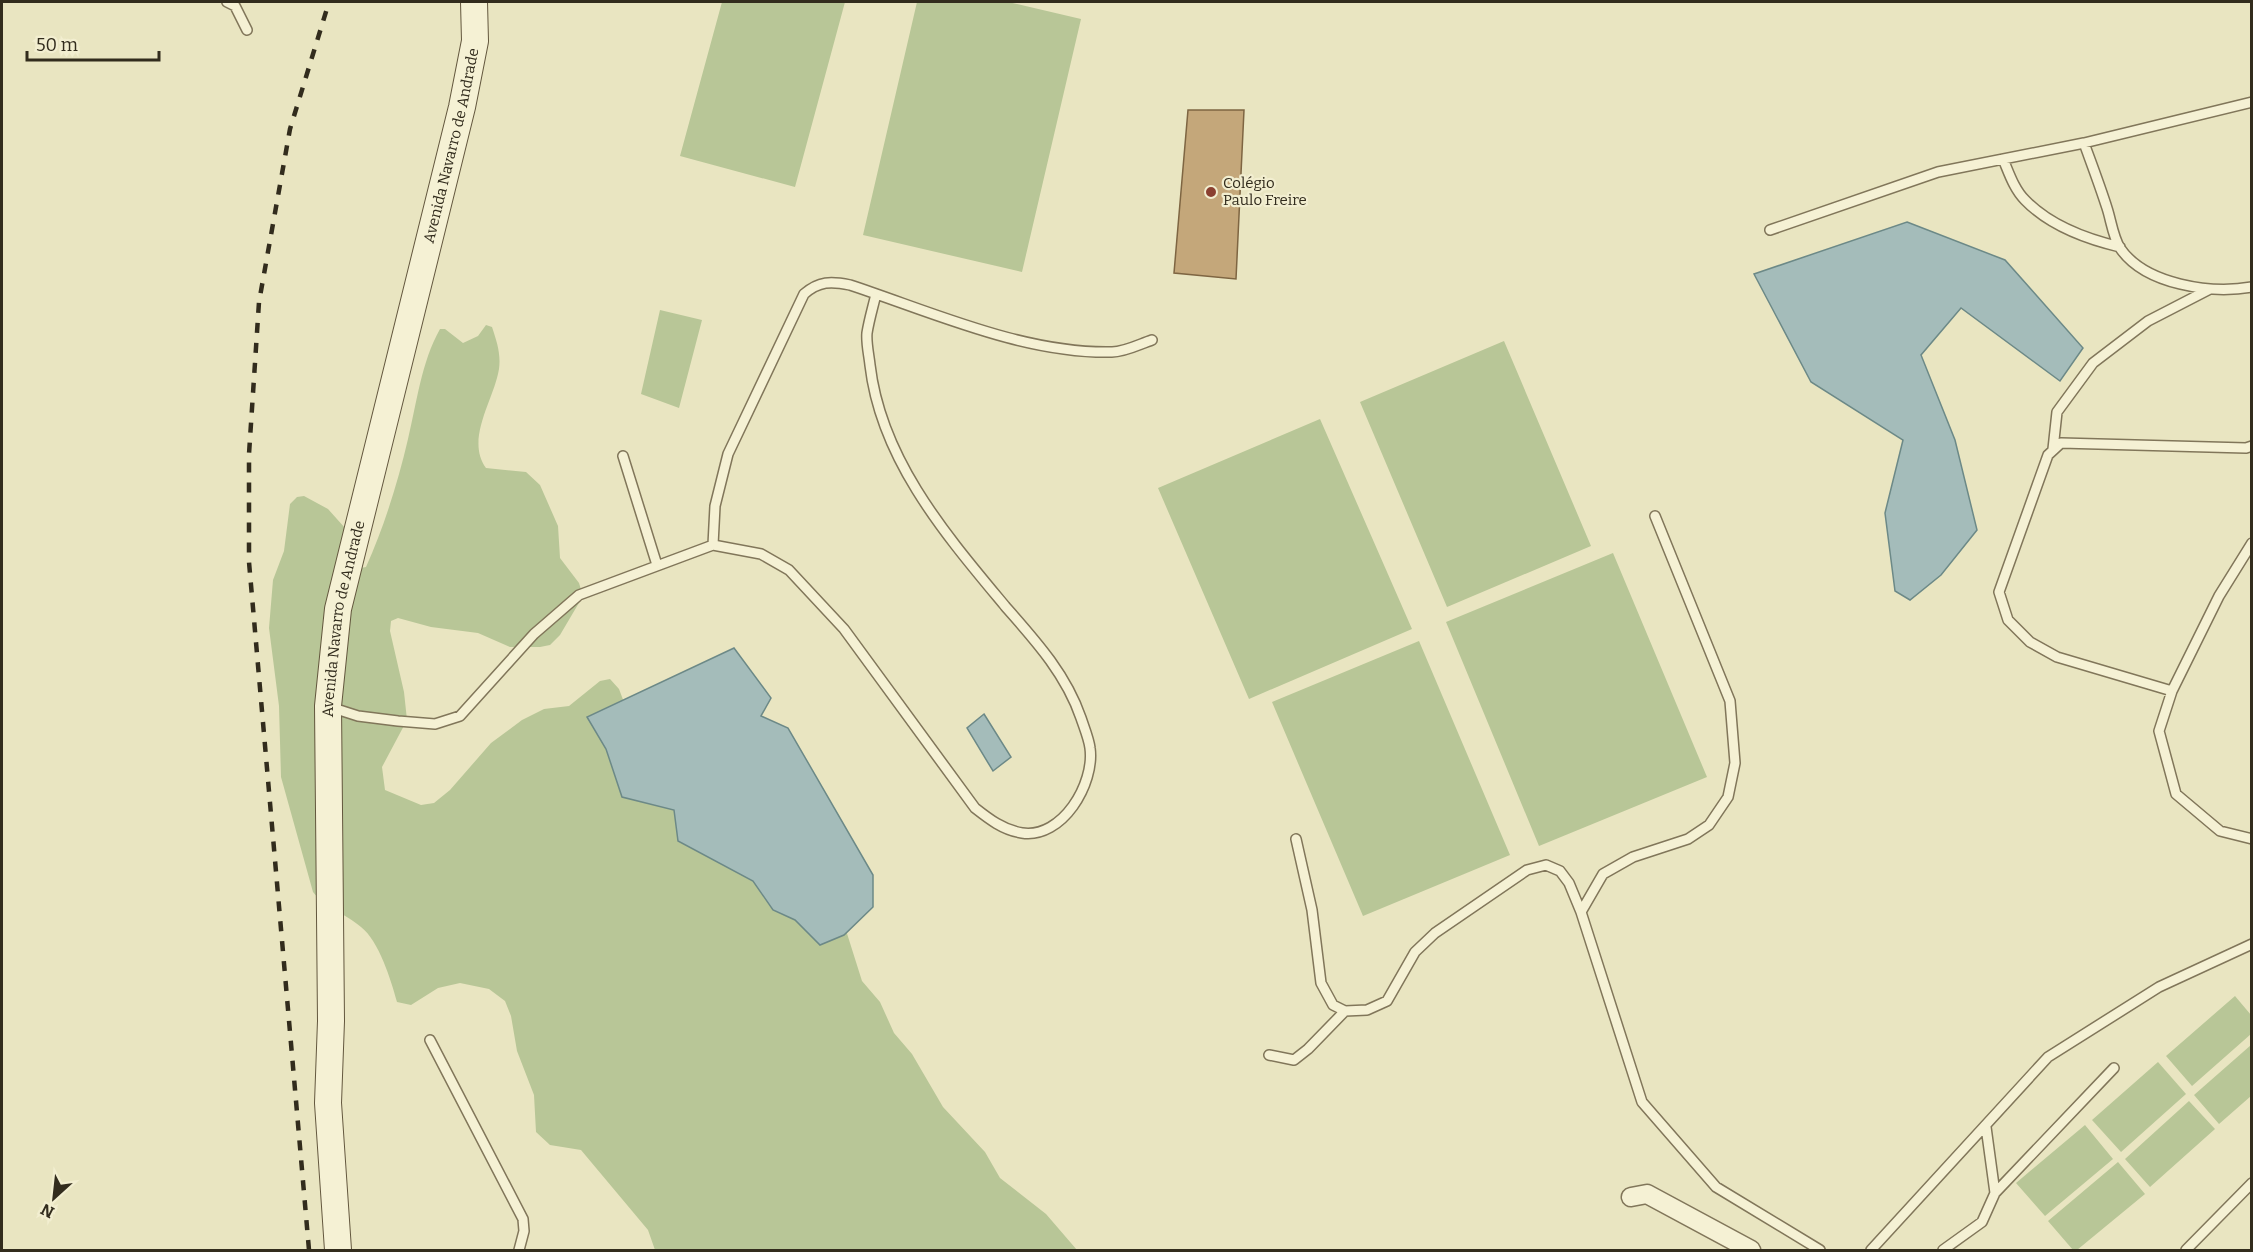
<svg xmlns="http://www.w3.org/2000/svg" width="2253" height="1252" viewBox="0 0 2253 1252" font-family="Bitter,serif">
<rect width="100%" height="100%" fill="#e9e5c1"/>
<!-- green -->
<path fill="#b8c697" d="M722,2h123l-50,185 -115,-31z
M917,2h91l73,17 -59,253 -159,-37z
M660,310l42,10 -23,88 -38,-14z
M486,325l6,2c5,15 9,27 7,42 -5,31 -34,70 -13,99l40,4 14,13 18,41 2,32 19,25 4,13 -23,39 -10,10 -10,2h-30l-32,-14 -47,-6 -33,-9 -7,3 -1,10 14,61 3,28 -25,47 3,23 36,15 13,-2 16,-13 41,-47 31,-23 22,-11 25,-3 31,-25 10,-2 9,10 15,40 210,195 18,57 18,21 14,31 18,21 31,53 42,45 15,26 46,36 31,36h-422l-7,-20 -67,-80 -31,-5 -14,-13 -2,-37 -17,-44 -6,-35 -6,-15 -16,-12 -29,-6 -22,5 -27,17 -14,-3c-6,-22 -18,-61 -36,-75 -16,-14 -35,-18 -48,-35l-32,-115 -2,-71 -10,-78 4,-48 11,-29 6,-47 7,-7 7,-1 24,13 17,19 11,34 5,6 5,-1c18,-40 32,-85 42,-128 9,-37 13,-76 32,-110h5l18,14 15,-7z
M1504,341l87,205 -144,61 -87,-205z
M1320,419l92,210 -163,70 -91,-211z
M1613,553l94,224 -168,69 -93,-224z
M1419,641l91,214 -147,61 -91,-214z
M2235,996l16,19v19l-59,52 -26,-30z
M2251,1045v51l-32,28 -25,-29z
M2158,1062l28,32 -65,58 -29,-32z
M2189,1101l26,28 -65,58 -25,-28z
M2085,1125l28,34 -68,57 -29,-33z
M2118,1162l27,32 -68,56h-4l-25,-29z"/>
<!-- water -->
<path fill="#a4bcba" stroke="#6c8987" stroke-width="1.5" d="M1907,222l98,38 78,88 -23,33 -99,-73 -40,47 34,85 22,90 -36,45 -31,25 -15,-9 -10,-78 18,-73 -92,-58 -57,-108z
M734,648l37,50 -10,18 27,12 85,147v32l-29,28 -24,10 -25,-25 -22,-10 -20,-29 -75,-40 -4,-31 -52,-13 -16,-48 -19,-32z
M984,714l27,43 -18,14 -26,-43z"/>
<!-- building -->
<path fill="#c4a77a" stroke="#7e6542" stroke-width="1.5" d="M1188,110h56l-8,169 -62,-6z"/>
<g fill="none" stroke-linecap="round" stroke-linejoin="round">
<defs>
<path id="lane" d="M227,2l8,4 12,24
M2084,143c8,22 16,43 23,65 4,12 6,29 13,40 25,37 91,46 132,39
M2003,159c6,14 11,30 22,41 24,25 61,39 95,47
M1770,230l168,-58 146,-29 168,-41
M2053,449l4,-37 36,-49 55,-42 62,-32
M623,456l34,109
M2252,543l-33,53 -47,95 -13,40 17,63 44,37 32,8
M713,545l48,9 28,16 55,59 131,179c14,11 28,22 47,25 40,6 73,-49 68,-85 -1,-9 -6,-21 -9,-30 -15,-44 -46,-78 -76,-112 -59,-71 -124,-146 -135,-241 -1,-10 -4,-22 -3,-32 2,-13 6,-26 9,-39
M2172,691l-115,-34 -27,-15 -22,-22 -9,-28 49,-137 13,-12 185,5 6,-2
M330,707l28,9 40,5 37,3 25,-8 74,-82 45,-39 134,-50 2,-39 13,-52 76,-160c15,-13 27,-13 46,-9 82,27 174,69 262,67 13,0 28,-8 40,-12
M1296,839l16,71 9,73 12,22 12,6 22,-1 20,-9 28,-49 20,-19 92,-63 19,-5 14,6 9,12 12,29 61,190 74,85 104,63
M1581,912l22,-38 30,-17 55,-18 21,-14 19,-28 7,-34 -5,-62 -75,-185
M430,1040l93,179 1,12 -5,19
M1269,1055l25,5 14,-11 37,-38
M1995,1193l119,-125
M1871,1250l177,-193 111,-70 93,-43
M1943,1250l39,-28 13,-29 -9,-66
M2186,1250l66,-67"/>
<path id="street" d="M1631,1197l16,-3 104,56"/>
<g id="secondary">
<path id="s1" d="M338,1250l-10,-147 3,-82 -3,-315 10,-97 124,-502 13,-66 -1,-39"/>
</g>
</defs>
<!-- lane casing -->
<use href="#lane" stroke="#81765a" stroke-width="12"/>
<!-- street casing -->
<use href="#street" stroke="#81765a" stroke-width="21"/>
<!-- secondary casing -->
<use href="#secondary" stroke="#63573e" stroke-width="28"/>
<!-- lane -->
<use href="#lane" stroke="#f5f1d4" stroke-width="9"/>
<!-- street -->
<use href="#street" stroke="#f5f1d4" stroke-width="18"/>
<!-- secondary -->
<use href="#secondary" stroke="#f5f1d4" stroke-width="26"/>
<!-- rail -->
<path stroke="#322c1d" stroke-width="4.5" stroke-dasharray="10 10" stroke-linecap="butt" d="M309,1250l-60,-688v-108l10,-152 31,-173 39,-127"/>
</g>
<!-- markers -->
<circle fill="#8b4030" stroke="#f2eed0" stroke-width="2" cx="1211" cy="192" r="6"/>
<g text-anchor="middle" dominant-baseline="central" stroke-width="4.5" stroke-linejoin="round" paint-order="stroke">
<!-- street labels -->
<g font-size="15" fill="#322c1d" stroke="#f2eed0">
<text stroke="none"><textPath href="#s1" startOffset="1119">Avenida Navarro de Andrade</textPath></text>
<text stroke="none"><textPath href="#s1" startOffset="633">Avenida Navarro de Andrade</textPath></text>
</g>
<!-- poi labels -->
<g font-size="15" fill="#322c1d" stroke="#f2eed0" text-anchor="start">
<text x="1223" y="183">Colégio<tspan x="1223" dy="17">Paulo Freire</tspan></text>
</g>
</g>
<!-- border -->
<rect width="2253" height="1252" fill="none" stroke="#322c1d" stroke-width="6"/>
<!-- north arrow -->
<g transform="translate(54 1198) rotate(207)" stroke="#f2eed0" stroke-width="4.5" paint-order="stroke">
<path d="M0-4.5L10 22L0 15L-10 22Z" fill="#322c1d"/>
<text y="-9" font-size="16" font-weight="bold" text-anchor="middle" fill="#322c1d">N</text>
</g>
<!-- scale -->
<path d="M27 51v9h132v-9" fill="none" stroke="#322c1d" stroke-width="3"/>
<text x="36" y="51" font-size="18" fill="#322c1d" stroke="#f2eed0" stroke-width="4.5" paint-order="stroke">50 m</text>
</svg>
